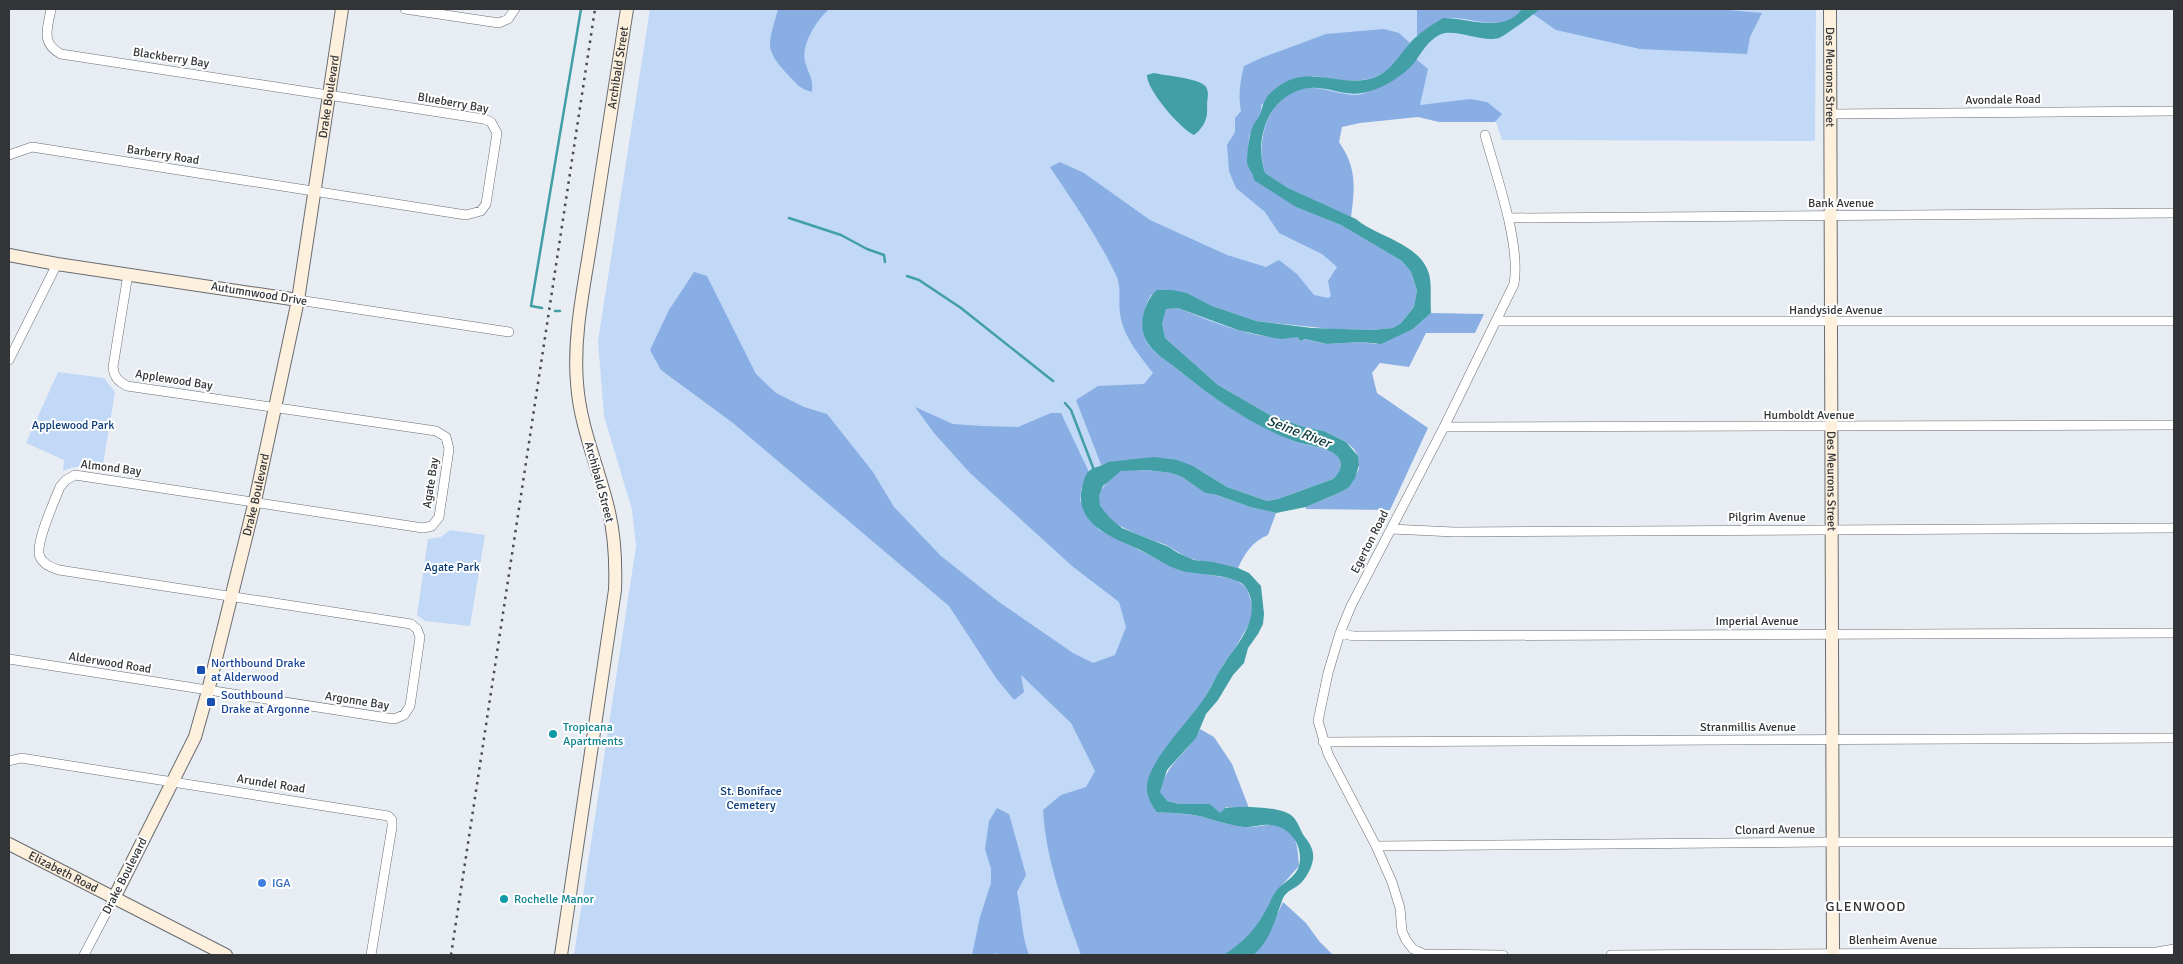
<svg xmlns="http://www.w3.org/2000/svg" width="2183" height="964" viewBox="0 0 2183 964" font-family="Signika,sans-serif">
<rect width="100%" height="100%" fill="#e8edf4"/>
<!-- green -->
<path fill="#c2d8f7" d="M650,9h1166l-1,132 -313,-1 -9,-27 -21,-7 -223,31 153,124 -99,65 -47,-5 -53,70 -101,76 -9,1 -7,8 50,72 21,213 66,194h-649l62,-409 -4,-36 -28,-94 -6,-75z
M58,372l46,6 11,14 -13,78c-14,-3 -25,-6 -39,1l1,-11 -38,-17z
M450,530l35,5 -15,91 -45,-5 -8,-6 11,-76 13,-2z"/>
<!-- forest -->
<path fill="#89aee4" d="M778,9h51c-13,12 -30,38 -23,56 4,12 7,13 6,27 -13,-4 -13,-6 -22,-15 -28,-29 -21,-33 -12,-68z
M1417,9h105c-18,26 -50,7 -75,9 -12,1 -20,13 -30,18z
M1540,9h177l45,4 -12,24 -3,17 -107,-5 -84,-19 -23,-16z
M1384,29l15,4 11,10c-7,8 -13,18 -20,25 -22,19 -52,12 -77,8l-52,29v9l-12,22 -2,28 7,11 42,32 45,18 61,36 9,11 6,18 -3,17 -13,16 -8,5 -21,2 -41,-1 -75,-8 -44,-15 -25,-13 -36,2c-8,12 -12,35 -4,48 6,9 18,16 26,23 37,30 76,57 121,75 13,5 32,5 43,15 7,7 3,17 -4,23l-55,20 -11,2 -40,-14 -34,-21 -86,-2 -5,3 -26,-67 22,-14 46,-2 9,-11c-14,-19 -30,-36 -33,-60 -2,-13 2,-25 -4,-38 -18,-38 -43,-73 -66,-108l10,-5 24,11 66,47 77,35 39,12 13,-7 18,14 17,21 14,3 3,-2 -3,-15 9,-14 -15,-13 -43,-21 -14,-21 -29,-24 -7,-17 -2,-26 8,-13v-14l6,-7c-3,-16 -1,-29 3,-45l17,-8 65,-24z
M1416,59l12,10 -8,36 50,-6 17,3 15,12 -7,8h-56l-21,-5 -58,6 -18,4 -3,15c18,26 16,45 12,75l-63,-29 -23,-15c-11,-34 5,-84 47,-85 14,0 37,10 50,6 15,-5 36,-21 50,-29z
M694,272l13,4 49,98 20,19 28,14 23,7 46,58 21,35 47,49 58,46 74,51 20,10 22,-8 11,-28 -7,-25 -47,-36 -102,-93 -36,-40 -19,-26 38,17 29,2 36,1 33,-14h10l28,59 -8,17 -1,12 19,29 80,40 56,9 12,9 6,20 -1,11 -21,36 -8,10 -20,36 -53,73 7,38c14,1 33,1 46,5 13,4 27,8 41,10 12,2 25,-6 38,0 16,6 16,25 17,39l-25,28 -7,16 -16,24 -14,13 -14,8h-142c-17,-48 -35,-94 -38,-145l18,-15 25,-8 9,-16 -24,-48 -50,-48 3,17 -10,8 -18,-22 -47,-72 -216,-183 -72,-53 -11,-20 19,-40z
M1178,308c34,14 84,35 120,28l2,5 4,-2 23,5 34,-2 15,2 37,-15 18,-16 53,1 -9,19h-49l-17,34 -29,-4 -8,10 5,20 51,35 -38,82 -84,-1v-2l35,-15 8,-6 10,-17 -1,-13 -4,-7 -8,-7 -22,-11 -20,-4 -34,-12 -52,-30 -53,-47 -3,-14 4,-15z
M1147,470l24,3 11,4 23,16 12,2 33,12 26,6 -8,22c-16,7 -23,18 -30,33 -14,-3 -28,-5 -42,-8 -11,-2 -20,-10 -30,-15 -18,-7 -77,-24 -66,-52 3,-7 13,-19 21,-22 5,-2 20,0 26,-1z
M1200,729l14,8 18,27 17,44 -23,-1 -6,7 -10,-10h-30l-16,-4 -4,-8c7,-32 28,-37 40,-63z
M997,808l12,6 17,61 -9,17c5,22 4,42 12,63h-28l-6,-2 -1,2h-22l8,-38 11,-34v-14l-6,-20 4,-28z
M1283,902l23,21 13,18 14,14h-80l15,-21z"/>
<!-- water -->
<path fill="#419fa5" d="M1522,9h18c-6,5 -34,26 -41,29 -17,5 -45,-11 -60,-3 -12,7 -17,17 -25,28 -10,12 -29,24 -44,28 -24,8 -39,-5 -60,-3 -41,4 -57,51 -45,85l23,15 68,31c21,18 64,24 73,55 3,11 1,27 2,39l-18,16 -32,15 -20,-2 -34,2 -22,-5 -5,2 -2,-4 -17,2 -12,-2 -31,-7 -60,-22 -12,1 -4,15 3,14 53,47 52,30 34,12 20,4 22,11 12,14 1,9 -4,13 -6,9 -8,5 -35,15 -30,6 -26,-6 -33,-12 -12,-2 -23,-16 -11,-4 -24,-3 -26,1 -18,15 -4,10 1,10 10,12 12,10 47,19 9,6 16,7 19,2 25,6 11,5 12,13 3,28 -1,10 -5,10 -10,14 -4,15 -11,12 -15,25 -12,14 -10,24 -29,32 -7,22 7,9 13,3h30l10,9 5,-5c14,-2 56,-2 67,8 6,5 8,14 12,20 8,10 12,18 7,31 -2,5 -6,12 -10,16 -6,6 -14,7 -18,15 -7,19 -13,44 -30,57h-30c19,-11 34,-27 44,-47 3,-5 5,-12 9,-17 6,-8 20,-14 23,-25 5,-20 -9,-40 -29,-41 -9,-1 -18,3 -27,2 -13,-2 -27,-6 -40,-10 -13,-4 -32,-4 -46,-5 -6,-7 -11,-18 -10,-27 2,-24 42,-64 56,-85 8,-11 13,-25 21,-36 15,-22 38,-47 23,-75 -8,-16 -51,-13 -68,-19 -12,-4 -25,-13 -37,-19 -24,-12 -64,-23 -61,-58 1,-6 3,-16 7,-21 6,-6 14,-5 20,-10l46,-5 23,3 16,6 34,21 40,14 11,-2 55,-20c7,-6 11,-16 4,-23 -11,-10 -29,-10 -43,-15 -44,-16 -85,-46 -122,-76 -8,-6 -19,-13 -25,-23 -10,-15 -3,-41 10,-52h15l15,3 25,13 44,15 56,7 60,2 21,-2 8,-5 13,-16 3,-17 -6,-18 -9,-11 -61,-36 -45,-18 -42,-27c0,-7 -6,-11 -7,-17 0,-11 2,-28 6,-37 2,-5 7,-9 8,-14 4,-14 6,-17 18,-26 31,-23 65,5 99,-10 14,-7 22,-22 32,-33 8,-9 22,-19 33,-25 25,0 61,16 79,-9z
M1154,73c11,3 51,5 53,16 2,5 0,11 0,16 1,13 -2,21 -13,30 -13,-5 -48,-46 -47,-60z"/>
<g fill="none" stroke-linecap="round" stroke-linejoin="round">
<!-- stream -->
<path stroke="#419fa5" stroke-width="2.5" d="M789,218l52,17 26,14 17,6 1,7
M907,276l12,4 42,28 92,73
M542,308l-11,-2 50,-297
M555,311h5
M1065,403l6,7 23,60"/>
<defs>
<path id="street" d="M405,9l94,14 9,-4 7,-10
M1831,114l343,-3
M1485,135c11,40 36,109 29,149l-70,143 -93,179 -11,27 -12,40 -10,48 10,33 48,92 16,36 8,26 2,23 4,9 7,9 11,5 79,1
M9,155l23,-8 434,68 15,-4 5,-7 11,-71 -6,-11 -7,-3 -423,-65c-21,-11 -13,-27 -10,-45
M1508,218l666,-5
M298,300l211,32
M1497,321h677
M9,360l48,-96
M1444,427l730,-2
M1391,529l63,3 720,-4
M1340,633l13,3 821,-3
M9,659l385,60 10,-4 6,-9 10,-69 -3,-8 -6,-5 -352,-54c-8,-3 -15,-5 -19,-13 -6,-12 15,-57 20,-70l6,-7 9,-5 348,53 9,-2 7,-9 10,-68 -3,-12 -10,-6 -309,-45c-9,-5 -13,-9 -14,-19l15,-93
M1323,742l851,-4
M9,761l12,-3 367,58 4,4v7l-21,128
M1376,846l448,-4h350
M84,955l30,-57
M1611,955l546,-3 17,-3"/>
<g id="secondary">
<path id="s1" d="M1830,9l3,946"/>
<path d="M9,255l48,9 241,36"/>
<path id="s2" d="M9,844l217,111"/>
<path id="s3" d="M114,898l81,-161 13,-46 47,-190 43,-201 44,-291"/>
<path id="s4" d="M561,955l54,-365c1,-27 0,-52 -6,-78 -10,-44 -29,-84 -32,-129 -4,-47 7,-96 14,-142 12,-78 24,-155 36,-232"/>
</g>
</defs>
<!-- street casing -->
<use href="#street" stroke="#686c72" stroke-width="10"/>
<!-- secondary casing -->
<use href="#secondary" stroke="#686c72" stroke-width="14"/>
<!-- street -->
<use href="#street" stroke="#fff" stroke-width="9"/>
<!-- secondary -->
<use href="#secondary" stroke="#fdf0dd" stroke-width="12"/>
<!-- rail -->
<path stroke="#494b4f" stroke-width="2.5" stroke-dasharray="2.5 5" stroke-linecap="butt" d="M451,955l144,-946"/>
</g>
<!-- markers -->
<g fill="#1a4fb4" stroke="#fff" stroke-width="2">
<rect x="196" y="665" width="10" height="10" rx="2.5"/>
<rect x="206" y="697" width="10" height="10" rx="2.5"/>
</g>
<g fill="#0f9aa8" stroke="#fff" stroke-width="2">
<circle cx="553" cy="734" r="5"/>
<circle cx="504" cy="899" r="5"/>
</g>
<circle fill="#3f7fe0" stroke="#fff" stroke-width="2" cx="262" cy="883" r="5"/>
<g text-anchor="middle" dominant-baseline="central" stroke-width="4" stroke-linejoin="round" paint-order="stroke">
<!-- street labels -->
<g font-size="12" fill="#323437" stroke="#fff">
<text transform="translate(171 58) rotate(9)">Blackberry Bay</text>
<text stroke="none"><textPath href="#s4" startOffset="899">Archibald Street</textPath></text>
<text stroke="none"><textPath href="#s1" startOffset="68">Des Meurons Street</textPath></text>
<text stroke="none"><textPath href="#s3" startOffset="835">Drake Boulevard</textPath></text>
<text transform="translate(2003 100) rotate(-1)">Avondale Road</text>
<text transform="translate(453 103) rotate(10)">Blueberry Bay</text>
<text transform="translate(163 155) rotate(9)">Barberry Road</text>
<text x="1841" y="203">Bank Avenue</text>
<text transform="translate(259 294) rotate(9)">Autumnwood Drive</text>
<text x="1836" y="310">Handyside Avenue</text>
<text transform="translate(174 380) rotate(9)">Applewood Bay</text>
<text x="1809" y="415">Humboldt Avenue</text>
<text transform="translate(111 468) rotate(7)">Almond Bay</text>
<text transform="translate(599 482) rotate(75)">Archibald Street</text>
<text stroke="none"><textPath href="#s1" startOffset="472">Des Meurons Street</textPath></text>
<text transform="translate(431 483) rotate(-81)">Agate Bay</text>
<text stroke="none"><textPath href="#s3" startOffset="430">Drake Boulevard</textPath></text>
<text x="1767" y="517">Pilgrim Avenue</text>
<text transform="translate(1370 542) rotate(-63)">Egerton Road</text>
<text x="1757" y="621">Imperial Avenue</text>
<text transform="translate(110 663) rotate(9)">Alderwood Road</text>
<text transform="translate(357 701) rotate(9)">Argonne Bay</text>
<text x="1748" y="727">Stranmillis Avenue</text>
<text transform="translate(271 784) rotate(9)">Arundel Road</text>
<text transform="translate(1775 830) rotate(-1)">Clonard Avenue</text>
<text stroke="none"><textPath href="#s2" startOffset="61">Elizabeth Road</textPath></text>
<text transform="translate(125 876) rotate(-63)">Drake Boulevard</text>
<text x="1893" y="940">Blenheim Avenue</text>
</g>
<!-- park labels -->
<g font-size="12" fill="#0a3b79" stroke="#fff">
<text x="73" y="425">Applewood Park</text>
<text x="452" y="567">Agate Park</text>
<text x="751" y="791">St. Boniface<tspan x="751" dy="14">Cemetery</tspan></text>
</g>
<!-- transit labels -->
<g font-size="12" fill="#164399" stroke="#fff" text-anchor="start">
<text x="211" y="663">Northbound Drake<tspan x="211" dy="14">at Alderwood</tspan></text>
<text x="221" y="695">Southbound<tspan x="221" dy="14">Drake at Argonne</tspan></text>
</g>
<!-- culture labels -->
<g font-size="12" fill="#0d838f" stroke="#fff" text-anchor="start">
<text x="563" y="727">Tropicana<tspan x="563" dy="14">Apartments</tspan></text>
<text x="514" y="899">Rochelle Manor</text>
</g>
<!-- shop labels -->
<g font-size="12" fill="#366cbe" stroke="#fff" text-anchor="start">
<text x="272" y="883">IGA</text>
</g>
<!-- water labels -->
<g font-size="14" font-style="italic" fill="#0e3b3e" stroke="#fff">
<text transform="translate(1299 432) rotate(21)">Seine River</text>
</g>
<!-- neighbourhood labels -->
<g font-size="14" letter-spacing="1" fill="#323437" stroke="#fff">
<text x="1866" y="906">GLENWOOD</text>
</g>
</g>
<!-- border -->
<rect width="2183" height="964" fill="none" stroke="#323437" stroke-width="20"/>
</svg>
